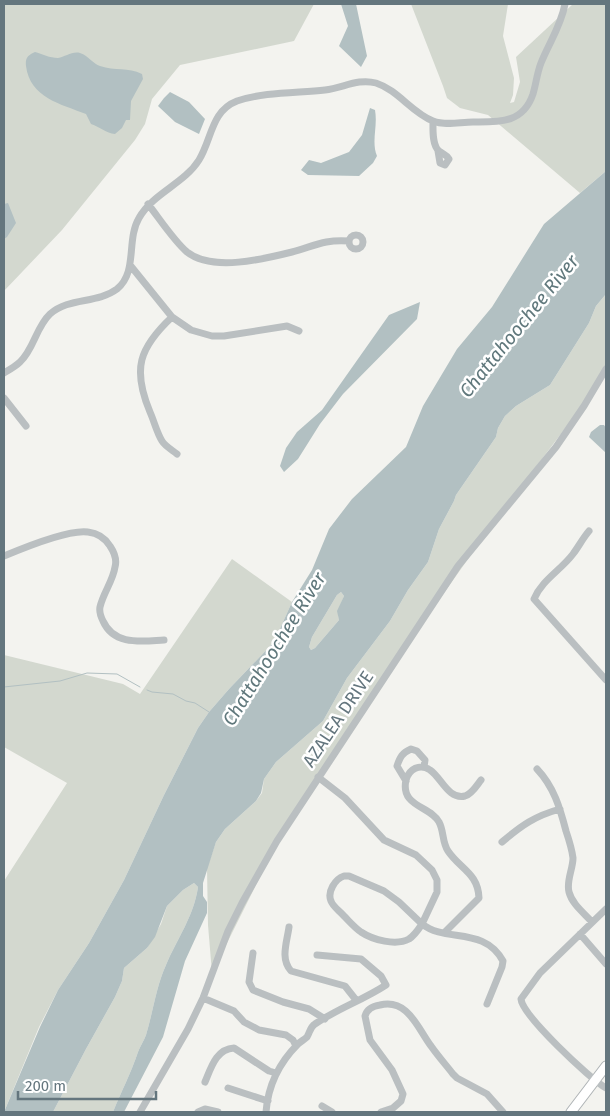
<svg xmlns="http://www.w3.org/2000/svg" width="610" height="1116" viewBox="0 0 610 1116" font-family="'Fira Sans',sans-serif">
<rect width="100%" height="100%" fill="#f3f3ef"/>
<!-- green -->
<path fill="#d3d8cf" d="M4,4h310l-20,37 -114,24 -28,34 -7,25 -10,16 -73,90 -58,61z
M411,4h97l-5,32 11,42 -1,17 -3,8 4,-1 6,-20 -4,-25 57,-53h33v167l-26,22 -92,-78 -28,-7 -13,-10 -4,-12z
M606,294v70l-27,46 -84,111 -66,93 -158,241 -59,118 -4,-48 -1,-57 9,-26 9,-13 31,-28 6,-8 2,-14 12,-17 47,-41 24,-43 43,-57 18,-31 20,-28 11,-33 15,-28 2,-6 40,-58 2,-9 7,-12 11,-10 34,-21 39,-62 7,-17z
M232,559l60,43 -18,40 -45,47 -20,23 -11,16 -34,67 -40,85 -35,63 -31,47 -19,37 -35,85v-231l63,-98 -63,-36v-92l119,29 17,10z
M341,592l3,4 -6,15 1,9 -24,28 -4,2 -2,-3 3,-10 25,-42z
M194,883l4,4c-4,29 -21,52 -32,78 -10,22 -13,47 -20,70 -2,6 -6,11 -8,17 -7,21 -17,40 -25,60h-60l33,-63 29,-52 7,-16 2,-13 23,-20 14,-24 6,-18 16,-16z"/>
<!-- water -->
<path fill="#b2c0c2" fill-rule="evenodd" d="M341,4h15l11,52 -6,11 -22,-21 9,-20z
M35,52c7,2 15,6 23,6 7,-1 14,-7 22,-5 9,3 13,11 20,13 15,5 28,1 42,8l1,5 -12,22 -1,19h-4l-4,8 -7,6c-9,-1 -15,-7 -24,-10l-5,-10c-25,-10 -56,-16 -60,-48 -1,-8 2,-11 9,-14z
M170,92l19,10 16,17 -6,15 -24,-12 -17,-16 6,-8z
M370,108l5,2c3,17 -4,31 2,46l-4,7 -14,13 -51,-1 -7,-5 8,-10 12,3 28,-11 13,-17z
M606,171v123l-10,12 -7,17 -39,62 -34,21 -11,10 -7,12 -2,9 -40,58 -2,6 -15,28 -11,33 -20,28 -18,31 -43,57 -24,43 -47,41 -12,17 -3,14 -5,8 -31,28 -9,13 -13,41v13l4,6v11l-22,48 -22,76 -39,75h-11c8,-20 18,-39 25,-60 2,-6 6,-11 8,-17 7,-23 10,-48 20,-70 11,-26 28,-49 32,-78l-4,-4 -11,7 -16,16 -12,31 -8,11 -23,20 -2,13 -7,16 -29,52 -33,63h-49l36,-85 18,-37 31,-47 35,-63 40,-85 34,-67 11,-16 20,-23 45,-47 18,-40 20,-32 17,-41 23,-30 54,-52 17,-41 34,-57 35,-42 52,-83zM341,592l3,4 -7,15 2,9 -24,28 -4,2 -2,-3 3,-10 25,-42z
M8,203l8,20 -9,14 -3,2v-35z
M420,302l-3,17 -74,75 -23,30 -22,35 -14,13 -4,-6 6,-18 11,-16 25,-22 67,-95z
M600,425h4l2,3v25l-17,-16 2,-5z"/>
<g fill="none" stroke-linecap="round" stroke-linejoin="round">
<!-- stream -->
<path stroke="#b2c0c2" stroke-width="1" d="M4,687l56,-6 27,-8 30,1 23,13
M147,690l5,2 21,2 13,7 9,2 14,9"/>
<defs>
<path id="major" d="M571,1112l35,-46"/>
</defs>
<!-- major casing -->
<use href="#major" stroke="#aeb3b5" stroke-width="11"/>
<!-- minor -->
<path stroke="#babfc1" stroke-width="7" d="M433,122c0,8 -1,23 6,29 5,4 7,3 10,8l-4,6 -5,-2 -2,-12
M148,204c11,14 26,37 39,48 25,20 77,7 105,0 22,-6 33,-13 57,-11
M349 242a7 7 0 1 1 14 0a7 7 0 1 1-14 0Z
M130,265l42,52 19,13 21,6h12l63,-10 12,5
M172,317c-33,31 -40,52 -22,95 4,9 7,21 12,29 3,5 10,9 15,13
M4,373c5,-3 12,-7 16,-11 14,-13 16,-35 30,-48 19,-17 47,-10 67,-25 21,-17 9,-49 22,-71 14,-25 45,-34 60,-58 13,-21 12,-49 38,-59 27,-9 60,-8 88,-11 18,-2 33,-12 51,-7 22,7 36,30 57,38 12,5 27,1 40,1 25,0 50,2 60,-28 3,-10 4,-21 8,-31 8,-20 20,-37 24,-59
M4,398l22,28
M589,531c-6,7 -10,15 -16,23 -12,16 -31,26 -39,45l72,81
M4,556c19,-8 65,-27 84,-24 9,1 17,6 22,14 4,6 7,14 5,21 -2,14 -12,26 -15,40 -1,5 1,10 3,14 11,25 39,20 61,19
M537,769c17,18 23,39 29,62 3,9 6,18 7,27 0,11 -7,23 -4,34 3,12 15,21 23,30
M318,777l27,21 39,42 32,15 16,15 5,10v12l-15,32c24,19 62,2 81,37l-1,6 -15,37
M406,781l-9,-15c3,-9 5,-13 14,-17l6,2 8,9 -1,7
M502,842c20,-17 33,-26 58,-33
M344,876h5l35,15 15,11 23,22c-4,6 -7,11 -13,15 -13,7 -36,1 -48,-7 -7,-5 -12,-11 -17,-16 -4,-5 -11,-9 -13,-15 -4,-9 4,-22 13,-25z
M606,909l-66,64 -19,26c1,16 69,80 85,89
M289,927c-2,15 -9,32 2,44l54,15 11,14
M444,933l35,-35c-1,-25 -19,-29 -31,-47 -6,-9 -4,-20 -9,-29 -8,-16 -39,-15 -33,-42 3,-11 14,-17 24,-10 11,7 18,30 35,26 7,-2 12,-11 16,-16
M580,934l26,30
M253,953l-4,29 4,8 30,12 26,7 16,10
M203,998l31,13 10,11 15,8 27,5 7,5 3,6
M205,1082c6,-14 11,-33 29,-34l35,23 7,2
M228,1088l40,13
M322,1106l10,6
M140,1112l48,-83 15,-31 25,-67 14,-28 35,-62 181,-275 98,-119 28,-41 22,-37
M198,1112l7,-3 13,3
M266,1112c2,-26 13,-49 32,-68 3,-3 6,-4 9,-7 3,-5 3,-10 8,-13 22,-15 48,-24 71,-39l-5,-9 -20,-17 -44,-4
M381,1112l12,-4 8,-7 2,-7 -11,-24 -22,-30 -5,-24c2,-7 8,-10 15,-11 28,-7 38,24 51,41 7,10 15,19 22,28l4,4 30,16 16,18"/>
<!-- major -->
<use href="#major" stroke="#fff" stroke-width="9"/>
</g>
<g text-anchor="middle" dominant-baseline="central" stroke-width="5" stroke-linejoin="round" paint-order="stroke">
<!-- street labels -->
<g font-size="18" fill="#64767e" stroke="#fff">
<text transform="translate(338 719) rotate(-56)">AZALEA DRIVE</text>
</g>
<!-- water labels -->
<g font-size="19" font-style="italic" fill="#60787c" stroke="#fff">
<text transform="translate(519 326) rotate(-51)">Chattahoochee River</text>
<text transform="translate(274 649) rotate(-58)">Chattahoochee River</text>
</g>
</g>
<!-- border -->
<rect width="610" height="1116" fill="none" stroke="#64767e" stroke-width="10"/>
<!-- scale -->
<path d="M18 1091v8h138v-8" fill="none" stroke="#64767e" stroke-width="2.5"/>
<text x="25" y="1091" font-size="15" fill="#64767e" stroke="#ffffff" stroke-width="4" paint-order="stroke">200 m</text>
</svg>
